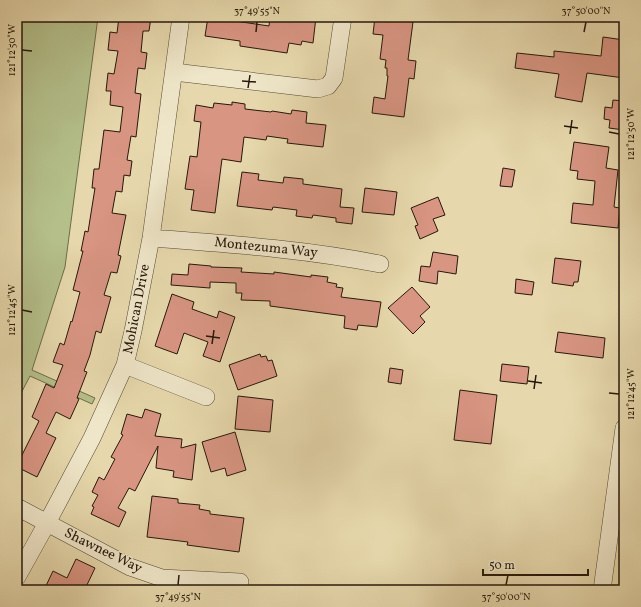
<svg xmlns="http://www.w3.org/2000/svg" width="641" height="607" viewBox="0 0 641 607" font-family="Vollkorn,serif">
<rect width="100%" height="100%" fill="#e6d8ac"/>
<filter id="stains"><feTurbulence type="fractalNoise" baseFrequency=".005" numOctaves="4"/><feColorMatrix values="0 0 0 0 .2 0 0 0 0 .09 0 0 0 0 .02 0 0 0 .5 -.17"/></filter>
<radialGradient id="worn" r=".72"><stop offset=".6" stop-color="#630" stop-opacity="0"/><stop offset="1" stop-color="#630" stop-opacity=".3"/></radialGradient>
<!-- green -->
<path fill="#b4bf8a" stroke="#6d6c4a" d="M17,17h81l-33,250 -33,103 63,28 -3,6 -62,-28 -13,25z"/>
<!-- building -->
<path fill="#d89582" stroke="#26180a" d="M119,17h32l-2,14h-6l-2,21 6,1 -2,16 -7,-1 -3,25 6,1 -5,43 -5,-1 -4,24 5,1 -2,15 -6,-1 -2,17 -6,-1 -4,22 14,2 -8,40 3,1 -4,17 -6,-1 -7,23 7,2 -10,36 -5,-2 -6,24 -6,16 3,1 -10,26 2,1 -9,20 -14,-7 -10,21 10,5 -19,39 -20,-10v-2l22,-44 -7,-4 14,-33 8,4 9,-23 -10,-3 7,-19 4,2 7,-24 1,1 8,-30 -7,-2 10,-39h-2l4,-20 3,1 7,-44h-3l2,-19h5l5,-39 16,2 3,-25 -13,-2 1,-14h-5l2,-18 6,1 4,-23 -10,-1 2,-18 7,1z
M208,17l61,9 1,-9h46l-3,26 -11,-2 -1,4 -12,-2 -2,10 -47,-7v-5l-35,-5z
M375,17h29l-1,4 10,1 -5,38 8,1 -2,18 -5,-1 -5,39 -32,-4 2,-16 11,2 3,-23h-1v-8h-2l1,-8 -6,-1 3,-24 -10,-1z
M603,37l21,3v38l-37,-5 -5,29 -27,-5 4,-23 -44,-6 2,-15 37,4v-6l47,5z
M613,100l11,1v29l-15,-2 1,-8 -6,-1 1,-12 7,1z
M232,102l13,2v5l26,3 1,-1 19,3 1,-4 15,2 -1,11 20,2 -3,22 -36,-4 1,-4 -21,-3 -1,4 -22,-3 -3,25 -19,-3 -7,54 -24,-3 3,-20 -9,-1 5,-33 7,1 4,-35 -7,-1 2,-16 17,3 1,-5 18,2z
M574,142l35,5 -3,21 12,2 -4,37 6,1 -2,20 -47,-5 2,-20 20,2 2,-24 -18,-2 1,-8 -8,-1z
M503,168l12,2 -3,17 -12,-1z
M242,172l17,2 -1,6 25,3 1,-6 19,2v5l39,5 -2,18 14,1 -2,16 -16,-2v-4l-23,-3 -1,3 -16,-2 1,-6 -24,-3 -1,3 -35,-4z
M365,188l32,4 -3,23 -32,-3z
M438,197l7,18 -12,4 5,12 -18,8 -5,-13 3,-1 -7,-17z
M433,252l25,4 -2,18 -18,-3 -1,13 -18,-3 2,-15 9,1z
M555,258l26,3 -3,21h-4l-1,4 -21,-3z
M189,264l22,2v1l31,1 -1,4 33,2v-2l37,5v-2l17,2 -1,5 10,2 -1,3 7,1 -2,9 40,5 -4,25 -19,-2 -1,5 -13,-2 1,-12 -75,-10v-5l-29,-1 1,-7h-6v-10l-26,-1v6l-39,-3 1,-11 16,1z
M516,279l18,3 -2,13 -17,-2z
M412,287l18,20 -10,9 5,6 -12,12 -25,-26z
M172,294l22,8 -2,7 25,9 2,-7 16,6 -15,45 -17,-6 5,-14 -24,-9 -7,21 -22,-8z
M558,332l47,6 -2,20 -48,-6z
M260,354l1,3 5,-1 2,5 4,-1 5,16 -39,14 -9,-25z
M502,364l27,3 -2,17 -27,-3z
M390,368l13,2 -2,14 -13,-2z
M460,390l37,5 -6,49 -37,-4z
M238,396l35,4 -3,32 -35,-3z
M145,409l16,5 -6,22 27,3 -1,9 15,-4 -4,36 -19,-3 1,-6 -18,-3 2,-22 -23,45 -6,-3 -11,20 8,4 -7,15 -28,-13 3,-7 -2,-1 6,-11 -6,-3 7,-15 5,3 11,-21 -4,-2 12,-22 -2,-1 6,-20 15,4z
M235,432l11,38 -19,6 -2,-8 -14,4 -9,-30z
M152,496l26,3v4l22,2 -1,4 11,2v3l34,4 -5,34 -52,-7 1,-3 -41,-5z
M76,559l19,9 -9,19 6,3h-48l9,-19 14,7z"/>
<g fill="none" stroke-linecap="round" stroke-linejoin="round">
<defs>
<path id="street" d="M174,72l144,17 10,-3 6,-8 9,-61
M151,238c77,6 154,11 229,26
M125,365l81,32
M17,507l113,60 32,11 78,4
M17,577l30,-54 45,-85 33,-73 8,-34 18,-93 30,-221
M602,590l22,-162"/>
</defs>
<!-- street casing -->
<use href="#street" stroke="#564832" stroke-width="18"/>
<!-- street -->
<use href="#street" stroke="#efe6c9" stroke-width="17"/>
</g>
<!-- ticks -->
<path fill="none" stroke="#26180a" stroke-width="1.5" d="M256,32l1,-10M584,32l2,-10M22,50l10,1M242,81l14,1M248,88l2,-13M564,126l14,2M609,132l10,2M570,134l2,-14M22,310l10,2M206,336l14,2M212,344l2,-14M528,381l14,2M534,389l2,-14M609,393l10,1M178,585l1,-10M506,585l2,-10"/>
<g text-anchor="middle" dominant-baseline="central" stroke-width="3" stroke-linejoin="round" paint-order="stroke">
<!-- street labels -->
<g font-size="14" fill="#26180a" stroke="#efe6c9">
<text transform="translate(266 248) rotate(6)">Montezuma Way</text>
<text transform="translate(137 309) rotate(-79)">Mohican Drive</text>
<text transform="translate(103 551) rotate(26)">Shawnee Way</text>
</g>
</g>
<!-- margin -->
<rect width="641" height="607" fill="none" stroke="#e6d8ac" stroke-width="44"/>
<!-- scale -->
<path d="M483 569v6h105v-6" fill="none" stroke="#26180a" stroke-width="2"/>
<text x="489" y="569" font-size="12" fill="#26180a" stroke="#efe6c9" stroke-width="3" paint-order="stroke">50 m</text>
<rect x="22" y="22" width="597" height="563" fill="none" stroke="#26180a" stroke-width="1.5"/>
<g font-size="10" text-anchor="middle" fill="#26180a">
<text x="257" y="14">37°49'55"N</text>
<text x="586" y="14">37°50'00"N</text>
<text transform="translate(11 50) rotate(-90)" y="4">121°12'50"W</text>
<text transform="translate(630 134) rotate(-90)" y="4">121°12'50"W</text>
<text transform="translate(11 310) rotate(-90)" y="4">121°12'45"W</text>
<text transform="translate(630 394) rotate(-90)" y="4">121°12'45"W</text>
<text x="178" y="600">37°49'55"N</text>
<text x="506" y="600">37°50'00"N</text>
</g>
<rect width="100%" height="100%" filter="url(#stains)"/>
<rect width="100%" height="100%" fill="url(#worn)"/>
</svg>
